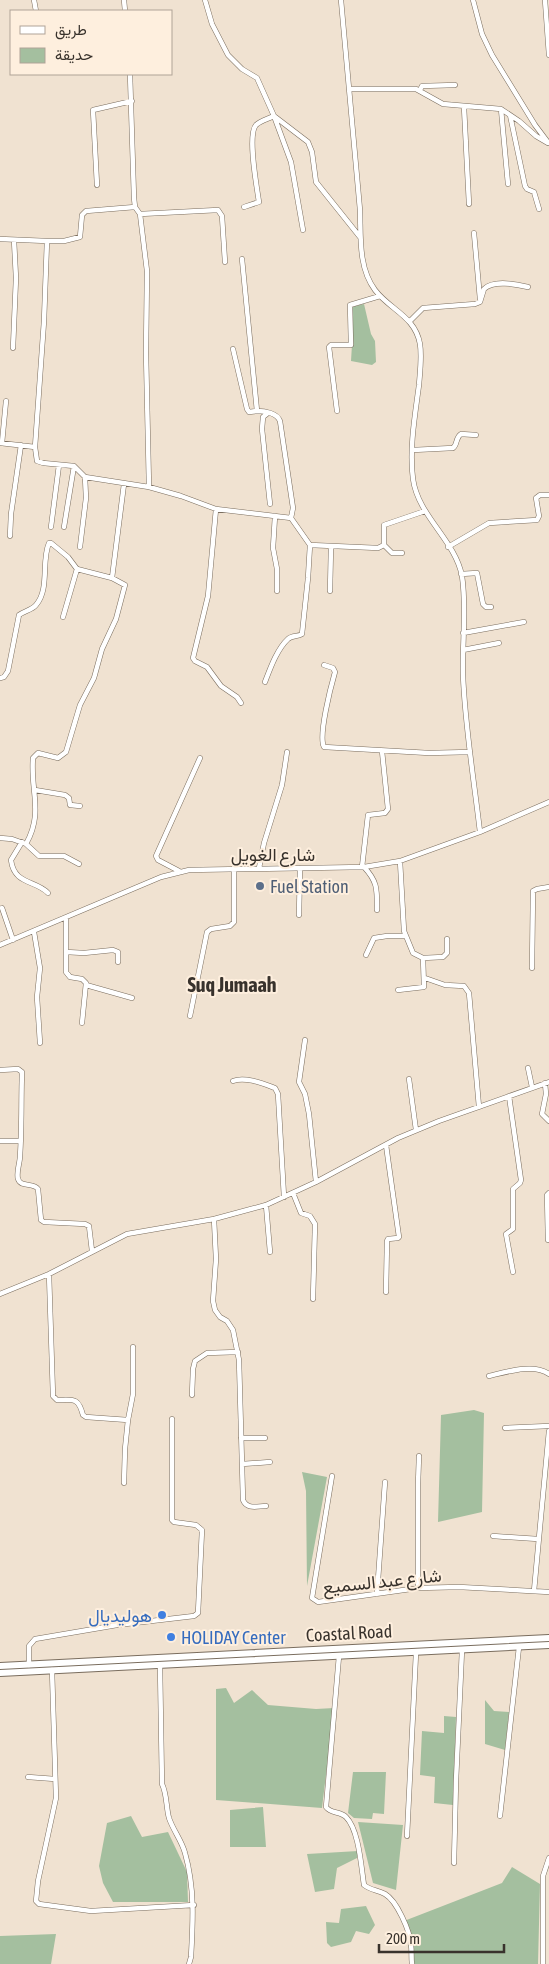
<svg xmlns="http://www.w3.org/2000/svg" width="549" height="1964" viewBox="0 0 549 1964" font-family="'Asap Condensed',Vazirmatn,sans-serif">
<rect width="100%" height="100%" fill="#f0e2d1"/>
<!-- green -->
<path fill="#a4bf9f" d="M364,304l7,30 4,7 1,21 -4,3 -21,-4 2,-33 -2,-21z
M474,1410l10,3 -2,99 -44,10 3,-107z
M302,1472l25,5 -20,109 -1,-95z
M226,1688l8,15 18,-13 16,15 48,4 18,-1 -12,100 -106,-8v-111z
M485,1700l9,11 15,1 -4,38 -20,-6z
M444,1716l12,1 -3,88 -19,-2 1,-26 -15,-2 2,-44 22,2z
M353,1772h33l-2,42 -11,-1 -1,6 -18,-1 -6,-5z
M263,1807l3,40h-36v-37z
M131,1816l11,21 26,-5 19,40 1,30h-75l-10,-19 -4,-17 8,-43z
M358,1822l45,3 -7,65 -23,-7z
M358,1851l-1,7 -20,10 -3,21 -19,3 -8,-38z
M512,1867l28,17 -2,80h-126l-8,-43 98,-38z
M366,1906l9,19 -6,9 -13,-3 -5,11 -20,5 -4,-4 -1,-21 13,1 2,-14z
M56,1934l-5,30h-51v-28z"/>
<g fill="none" stroke-linecap="round" stroke-linejoin="round">
<defs>
<path id="minor" d="M34,0l2,11
M124,0l1,11
M205,0l7,24 16,31 14,14 15,9 17,38 34,26 4,10 4,30 44,55
M341,0l19,210c1,26 -2,57 15,80 15,20 40,26 45,54 2,13 0,27 -1,41 -4,30 -10,64 -6,94 5,37 42,61 49,97 5,33 0,66 1,99 2,52 11,105 17,157
M473,0l9,34 10,21 43,70 12,16
M545,0l4,55
M130,74l4,124 1,9 5,7 7,57 -1,82 3,134
M349,89h67l27,15 58,5 18,12 17,15 12,7
M420,90l2,-4 33,-1
M464,107l5,97
M501,109l7,75
M510,115l15,71 2,3 7,3 5,17
M97,185l-4,-75 39,-9
M244,207l15,-5c-2,-14 -12,-67 -3,-77 5,-5 12,-6 18,-9l17,46 12,68
M140,214l78,-4 4,6 3,46
M474,233l6,66
M0,239l47,2 -3,80 -9,126 2,14 6,2 31,3 11,11 64,10 32,9 35,13 75,9
M47,241h17l16,-4 2,-22 4,-4 49,-4
M242,259l15,152c8,0 20,2 23,10l13,87 -2,10 19,27 68,3 6,-3v-20l41,-14
M410,321l13,-13 52,-4 5,-2 4,-13c9,-9 32,-5 44,-2
M13,348l3,-70 -2,-38
M233,349l14,60 2,3 8,-1
M337,411l-8,-64 2,-2h20l-1,-40 30,-9
M268,413l-5,4 -1,12 8,75
M0,443l35,4
M2,443l4,-42
M413,450l40,-2c5,-4 2,-10 8,-14l15,1
M216,509l-8,87 -15,62 2,3 12,6 14,19 16,11 4,6
M275,516l-2,32 4,21v22
M51,527l8,-62
M64,527l10,-61
M10,536l1,-22 10,-69
M384,545l8,8h10
M80,547l6,-49 -1,-21
M448,547l41,-24 48,-3 2,-4 -3,-18 4,-3h9
M461,574l16,-1 6,31 3,3h5
M112,578l12,-94
M330,591l1,-44
M63,617l14,-48
M463,633l61,-11
M463,650l36,-7
M324,665l9,3 2,4c-4,14 -17,64 -11,75l105,6 41,-1
M0,678l4,-1 4,-6 11,-56c5,-4 13,-5 17,-10 14,-16 5,-44 13,-62h2l17,14 9,12 35,9 13,7 -9,34 -14,30 -8,29 -14,27 -14,47 -8,6 -20,-5 -5,5c-3,33 11,54 -7,86l-14,-5 -12,-1
M265,682c5,-13 12,-33 23,-43 4,-4 10,-2 14,-5l6,-56 2,-33
M35,790l30,5 4,3 1,7 10,1
M22,842l-11,18c3,25 25,20 37,33
M26,844l13,12h25l15,8
M400,861l4,70 9,22 10,5 20,-1 4,-4v-14
M362,867l6,-52 17,-2 3,-4 -6,-58
M364,867c14,15 13,23 13,43
M259,868l5,-25 18,-58 5,-33
M179,871l-21,-11 -2,-4 44,-98
M2,908l11,32
M299,915l1,-47
M66,918v54l4,5 12,2 4,4 -4,40
M34,932l6,36 -3,29 3,46
M0,945l161,-68 28,-7 175,-3 36,-6 80,-29 69,-30
M66,952l18,1 29,-3 5,2v10
M366,955l8,-17 13,-2h18
M532,968l1,-77 4,-2 12,-2
M425,978l20,7 19,1 5,7 10,114
M86,985l46,13
M398,990l26,-3 -1,-29
M190,1016l17,-84 4,-3 19,-3 4,-4v-54
M305,1040l-6,42 6,12 4,20 7,68
M528,1068l4,19
M0,1070l18,-1 4,3c-1,28 0,56 -2,84 0,7 -4,16 -2,23 3,9 15,3 20,10l3,31 3,2 41,2 4,2 3,25
M409,1079l7,51
M233,1081c12,-5 31,3 42,7l3,6 6,103
M545,1083l1,11 -4,20 7,7
M509,1096l12,84 -1,3 -7,6v40l-7,5 7,38
M0,1141h20
M386,1145l13,92 -1,1 -10,1 -1,2 -1,51
M293,1193l8,20 9,3 5,8 -2,75
M266,1205l4,47
M214,1219l2,40 -3,42 2,9 5,7 7,4 6,9 6,30 3,104 28,-2
M548,1240l-1,-45 2,-2
M49,1274l4,122 4,4c17,0 21,-3 26,15l3,2 42,3 -3,29 -1,34
M0,1294l49,-20 78,-40 87,-15 52,-14 50,-23 82,-44 41,-17 110,-39
M489,1376c17,-4 45,-13 60,-2
M192,1395l1,-26 2,-8 12,-8 31,-1
M128,1420l5,-26v-47
M505,1428l44,-2
M241,1438h24
M242,1464l1,36c4,10 15,6 23,6
M332,1476l-20,122 6,4 100,-14 41,-1 90,5
M493,1536l45,3
M418,1588v-104l1,-28
M534,1591l15,-160
M377,1594l8,-112
M339,1656l-13,151c5,7 14,4 20,10 13,13 15,49 18,68 6,5 14,5 21,9 12,7 25,37 26,51 1,6 0,12 1,19
M29,1665v-19l6,-7 82,-14 77,-9 4,-3 4,-83 -6,-5 -22,-3 -2,-2v-101
M160,1666l2,118c5,10 4,23 7,34 4,12 13,23 16,35 10,35 8,69 6,104l-2,7
M52,1670l4,128 -18,83 -2,20 3,3 52,7 103,-6
M28,1777l27,2
M500,1816l19,-169
M407,1836l9,-183
M454,1863l2,-82 6,-131
M543,1964v-88l6,-18"/>
<path id="highway" d="M0,1666l549,-28
M0,1673l549,-28"/>
</defs>
<!-- minor casing -->
<use href="#minor" stroke="#7a6d5e" stroke-width="5.5"/>
<!-- highway casing -->
<use href="#highway" stroke="#7a6d5e" stroke-width="8"/>
<!-- minor -->
<use href="#minor" stroke="#fff" stroke-width="4.5"/>
<!-- highway -->
<use href="#highway" stroke="#fff" stroke-width="6"/>
</g>
<!-- markers -->
<circle fill="#5c6f8a" stroke="#feefde" stroke-width="2" cx="260" cy="886" r="5"/>
<g fill="#3f7fe0" stroke="#feefde" stroke-width="2">
<circle cx="162" cy="1615" r="5"/>
<circle cx="171" cy="1637" r="5"/>
</g>
<g text-anchor="middle" dominant-baseline="central" stroke-width="4" stroke-linejoin="round" paint-order="stroke">
<!-- street labels -->
<g font-size="18" fill="#38322c" stroke="#feefde">
<text x="273" y="854">شارع الغويل</text>
<text transform="translate(382 1581) rotate(-6)">شارع عبد السميع</text>
<text transform="translate(349 1633) rotate(-3)">Coastal Road</text>
</g>
<!-- service labels -->
<g font-size="18" fill="#4e5e75" stroke="#feefde" text-anchor="start">
<text x="270" y="886">Fuel Station</text>
</g>
<!-- shop labels -->
<g font-size="18" fill="#366cbe" stroke="#feefde" text-anchor="end">
<text x="152" y="1615">هوليديال</text>
<text x="181" y="1637" text-anchor="start">HOLIDAY Center</text>
</g>
<!-- quarter labels -->
<g font-size="20" font-weight="bold" fill="#38322c" stroke="#feefde">
<text x="232" y="984">Suq Jumaah</text>
</g>
</g>
<!-- legend -->
<rect x="10" y="10" width="162" height="65" fill="#feefde" stroke="#afa397"/>
<rect x="20" y="26" width="25" height="8" fill="#ffffff" stroke="#afa397"/>
<text x="55" y="35" font-size="15" fill="#38322c">طريق</text>
<rect x="20" y="48" width="25" height="15" fill="#a4bf9f" stroke="#afa397"/>
<text x="55" y="60" font-size="15" fill="#38322c">حديقة</text>
<!-- scale -->
<path d="M379 1944v8h125v-8" fill="none" stroke="#38322c" stroke-width="2.5"/>
<text x="386" y="1944" font-size="15" fill="#38322c" stroke="#feefde" stroke-width="4" paint-order="stroke">200 m</text>
</svg>
